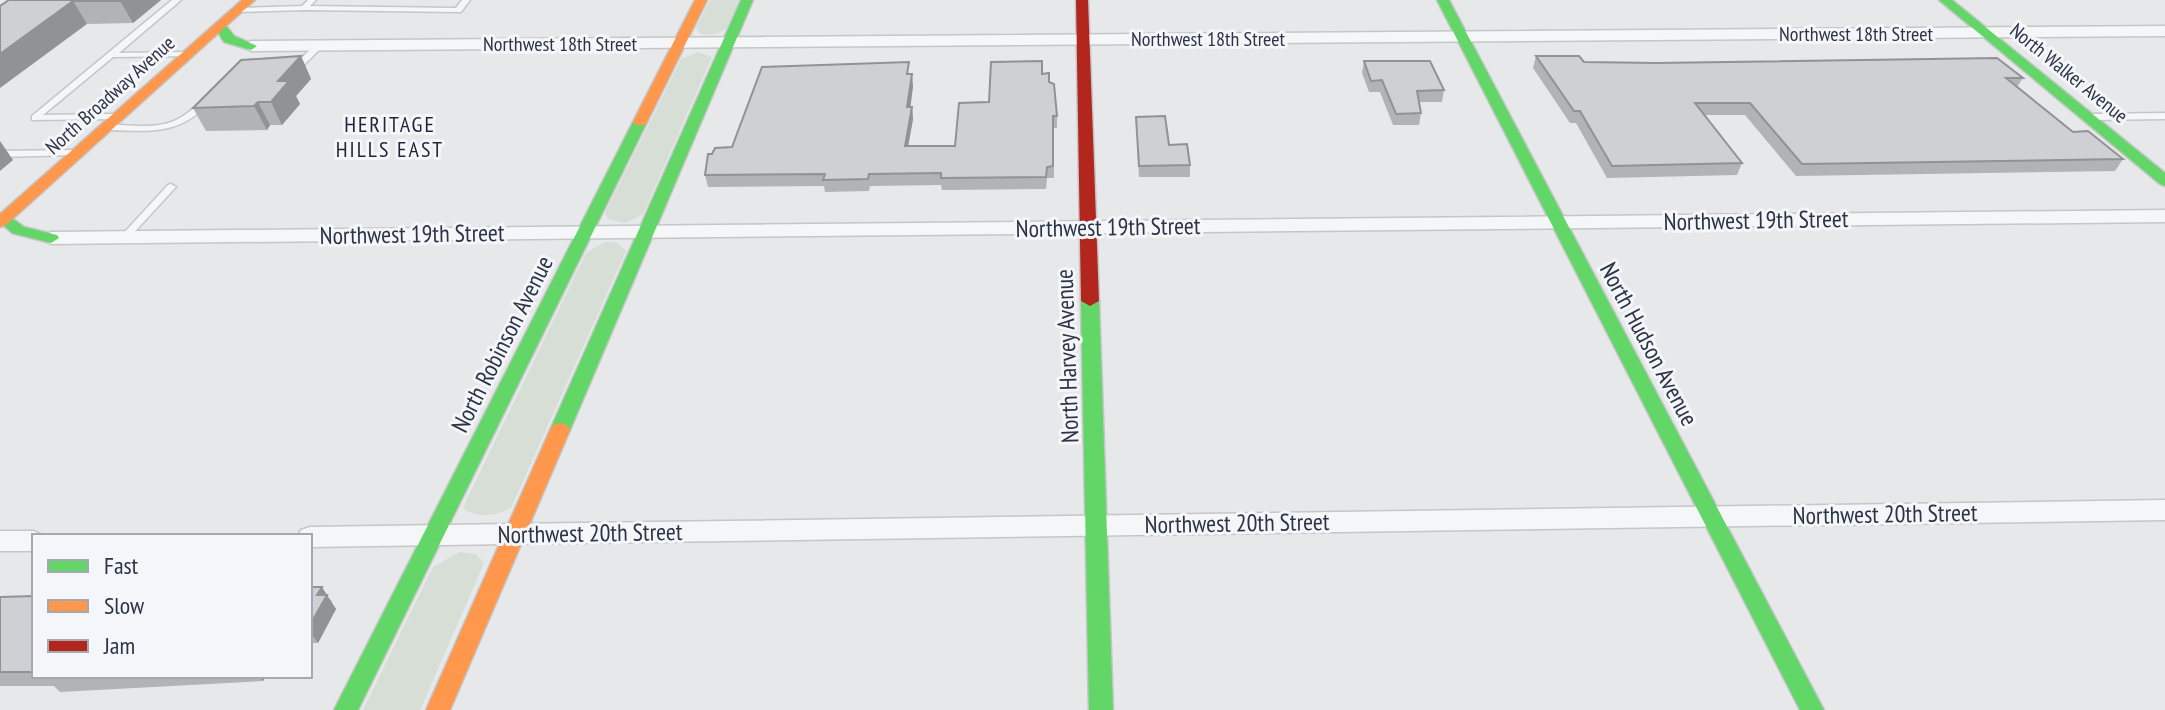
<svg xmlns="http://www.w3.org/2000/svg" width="2165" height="710" viewBox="0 0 2165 710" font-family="'PT Sans Narrow',sans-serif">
<rect width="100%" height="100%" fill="#e6e8ea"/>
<!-- green -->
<path fill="#d6ded6" d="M710,0h29l-13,29 -13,6 -13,-1 -4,-6z
M698,52l14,5 -69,157 -18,9 -17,-4 -3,-6 76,-154z
M605,242h11l10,9 -115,257c-16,8 -31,11 -47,1l2,-8 120,-248z
M459,552l17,2 8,9 -64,147h-57l70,-143z"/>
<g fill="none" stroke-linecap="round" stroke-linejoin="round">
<defs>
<path id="lane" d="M172,0h9l-62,53 69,-1 4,2 -1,2 -78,1 -70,58 70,-1 3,1v4l-84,1v-4z
M308,0h8l-6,6 146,2 6,-8h8l-9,12h-3l-154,-2 -66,2 -4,-2 4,-2 64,-2z
M316,44l7,2 -28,28h-6v-4z
M205,100l4,3c-31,33 -60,28 -102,27l-4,-3 4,-3c23,1 50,6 71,-5 10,-5 18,-13 27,-19z
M2165,113v6l-75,1 -4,-3 4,-3z
M72,150l4,3 -1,2 -75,2v-6z
M171,184l5,3 -2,2 -46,50h-6l-2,-2 2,-2 46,-50z"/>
<path id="street" d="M2165,26v10l-1914,15 -8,-5 8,-5z
M2165,210v12l-2114,22 -10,-6 10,-6z
M2165,500v20l-1855,27v-11h-12l3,-6 9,-3z
M0,531h34l10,5h-10v15h-34z"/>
<path id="fast" d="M741,0h12l-183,430 -3,5h-14l-3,-5z
M1437,0h12l375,710h-24z
M1939,0h13l213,173v13l-5,-2z
M216,23h8l10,13 23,10 -6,4 -27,-8 -10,-16z
M640,118l7,4 -289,588h-24l299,-588z
M5,213l19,14 33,8 2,3 -8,5 -39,-10 -12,-11v-7z
M1090,296l9,5 14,409h-24l-8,-409z"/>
<path id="slow" d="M242,0h13l-249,225 -6,2v-13z
M695,0h12l-60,122 -2,3h-10l-2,-3z
M560,423l7,2 3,5 -120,280h-24l124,-280 3,-5z"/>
<path id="jam" d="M1076,0h12l11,301 -9,5 -9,-5z"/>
</defs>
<!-- lane casing -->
<use href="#lane" stroke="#c4c6c8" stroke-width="3"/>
<!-- street casing -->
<use href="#street" stroke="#c4c6c8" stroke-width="3"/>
<!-- fast casing -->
<use href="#fast" stroke="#c4c6c8" stroke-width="3"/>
<!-- slow casing -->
<use href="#slow" stroke="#c4c6c8" stroke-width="3"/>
<!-- jam casing -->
<use href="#jam" stroke="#c4c6c8" stroke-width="3"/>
<!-- lane -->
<use href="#lane" fill="#f5f6f7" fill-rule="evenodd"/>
<!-- street -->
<use href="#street" fill="#f5f6f7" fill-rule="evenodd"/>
<!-- fast -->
<use href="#fast" fill="#63d668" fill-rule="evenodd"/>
<!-- slow -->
<use href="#slow" fill="#ff974d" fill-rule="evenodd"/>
<!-- jam -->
<use href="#jam" fill="#b3261e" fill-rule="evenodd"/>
</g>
<!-- wall -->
<path fill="#b1b3b5" d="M9,0h152l-28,23 -46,1z
M301,56l10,23 -15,17 4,8 -18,21h-12l-3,5 -61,1 -13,-23z
M1536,56l48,6 72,1 367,15 -6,9 56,45 50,27 -8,12 -319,5 -51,-61h-41l38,48 -5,12 -130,3 -31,-55h-6l-37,-55z
M1364,61l80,29 -2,12h-23l2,11 -2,12h-26l-13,-33h-11l-7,-19z
M910,74l3,12 -3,21h2l1,12 -5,27h47l34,-44 53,-28 7,8 8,34v12h-3v50h-7l-1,11 -104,1 -1,-5 -71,1 -1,5 -44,1 -1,-6 -116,1 -3,-12 7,-21z
M1136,117l33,28 21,20v12h-51z
M310,587l22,14 -1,1 5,7 -18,34h-8z
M34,596v80h232l-3,5 -203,11 -6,-6h-54v-89z"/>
<!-- shaded-wall -->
<path fill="#909294" d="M121,0h40l-28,23 -13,-22z
M73,1l14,23 -87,64v-34z
M301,56l10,23 -15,17 4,8 -18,21 -11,-23 7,-21z
M912,74l1,12 -4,33 -2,-12z
M258,102l12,23 -3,5 -13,-24z
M912,107l1,12 -7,39 -1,-12z
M0,141l13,19 -13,11z
M322,587l14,22 -18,34 -8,-11v-7l7,-30z
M258,676h8l-3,5z"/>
<!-- building -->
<path fill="#ced0d3" stroke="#909294" stroke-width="2" d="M9,0h112l-1,1h-47l-73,53v-48z
M301,56l-23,25h11l-18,21h-13l-4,4 -61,2 48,-48z
M1536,56h43l5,6 72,1 341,-5 26,20h-17l67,54 15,-1 35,28 -321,5 -52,-61h-55l47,60 -130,3 -32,-55h-6z
M1042,61v13l7,-1v9l5,2 3,32h-4v50l-6,1 -1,10 -105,1v-5l-72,1 -1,5 -45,1 2,-6 -120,1 3,-21h4l3,-6 17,-1 30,-80 147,-5 -2,12h5l-5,33h5l-7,39h50l4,-43 30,-1 2,-40z
M1364,61h66l14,29 -27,1 4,22 -25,1 -14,-34 -11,1z
M1165,116l4,29 18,-1 3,21 -51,1 -3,-49z
M310,587h12l-5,8h10l-17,30z
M34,596v76h-34v-75z
M47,676h35l-36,2z"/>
<g text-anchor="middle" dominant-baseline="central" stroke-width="6" stroke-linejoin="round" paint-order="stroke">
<!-- far-street labels -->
<g font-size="20" fill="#2b3445" stroke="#f4f6f9">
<text x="1856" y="34">Northwest 18th Street</text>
<text x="1208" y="39">Northwest 18th Street</text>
<text x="560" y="44">Northwest 18th Street</text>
<text transform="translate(2069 73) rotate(39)">North Walker Avenue</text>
<text transform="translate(110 95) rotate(-42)">North Broadway Avenue</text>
</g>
<!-- far-neighbourhood labels -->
<g font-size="22" letter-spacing="2" fill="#1d2536" stroke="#f4f6f9">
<text x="390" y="124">HERITAGE<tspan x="390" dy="25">HILLS EAST</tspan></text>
</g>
<!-- street labels -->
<g font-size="24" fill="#2b3445" stroke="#f4f6f9">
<text transform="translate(1756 220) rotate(-1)">Northwest 19th Street</text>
<text transform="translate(1108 227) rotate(-1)">Northwest 19th Street</text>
<text transform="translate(412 234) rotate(-1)">Northwest 19th Street</text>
<text transform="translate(502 344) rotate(-63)">North Robinson Avenue</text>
<text transform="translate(1649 344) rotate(62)">North Hudson Avenue</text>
<text transform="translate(1067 356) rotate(-92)">North Harvey Avenue</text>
<text transform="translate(1885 514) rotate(-1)">Northwest 20th Street</text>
<text transform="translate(1237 523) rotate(-1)">Northwest 20th Street</text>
<text transform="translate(590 533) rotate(-1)">Northwest 20th Street</text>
</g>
</g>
<!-- legend -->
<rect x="32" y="534" width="280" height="144" fill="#f4f6f9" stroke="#a4a8b1" stroke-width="2"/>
<rect x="48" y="560" width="40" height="12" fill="#63d668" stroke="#a4a8b1" stroke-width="2"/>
<text x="104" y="574" font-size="24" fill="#2b3445">Fast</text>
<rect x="48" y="600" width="40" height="12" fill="#ff974d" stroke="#a4a8b1" stroke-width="2"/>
<text x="104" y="614" font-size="24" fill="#2b3445">Slow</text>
<rect x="48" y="640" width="40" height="12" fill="#b3261e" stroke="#a4a8b1" stroke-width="2"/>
<text x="104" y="654" font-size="24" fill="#2b3445">Jam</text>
</svg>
